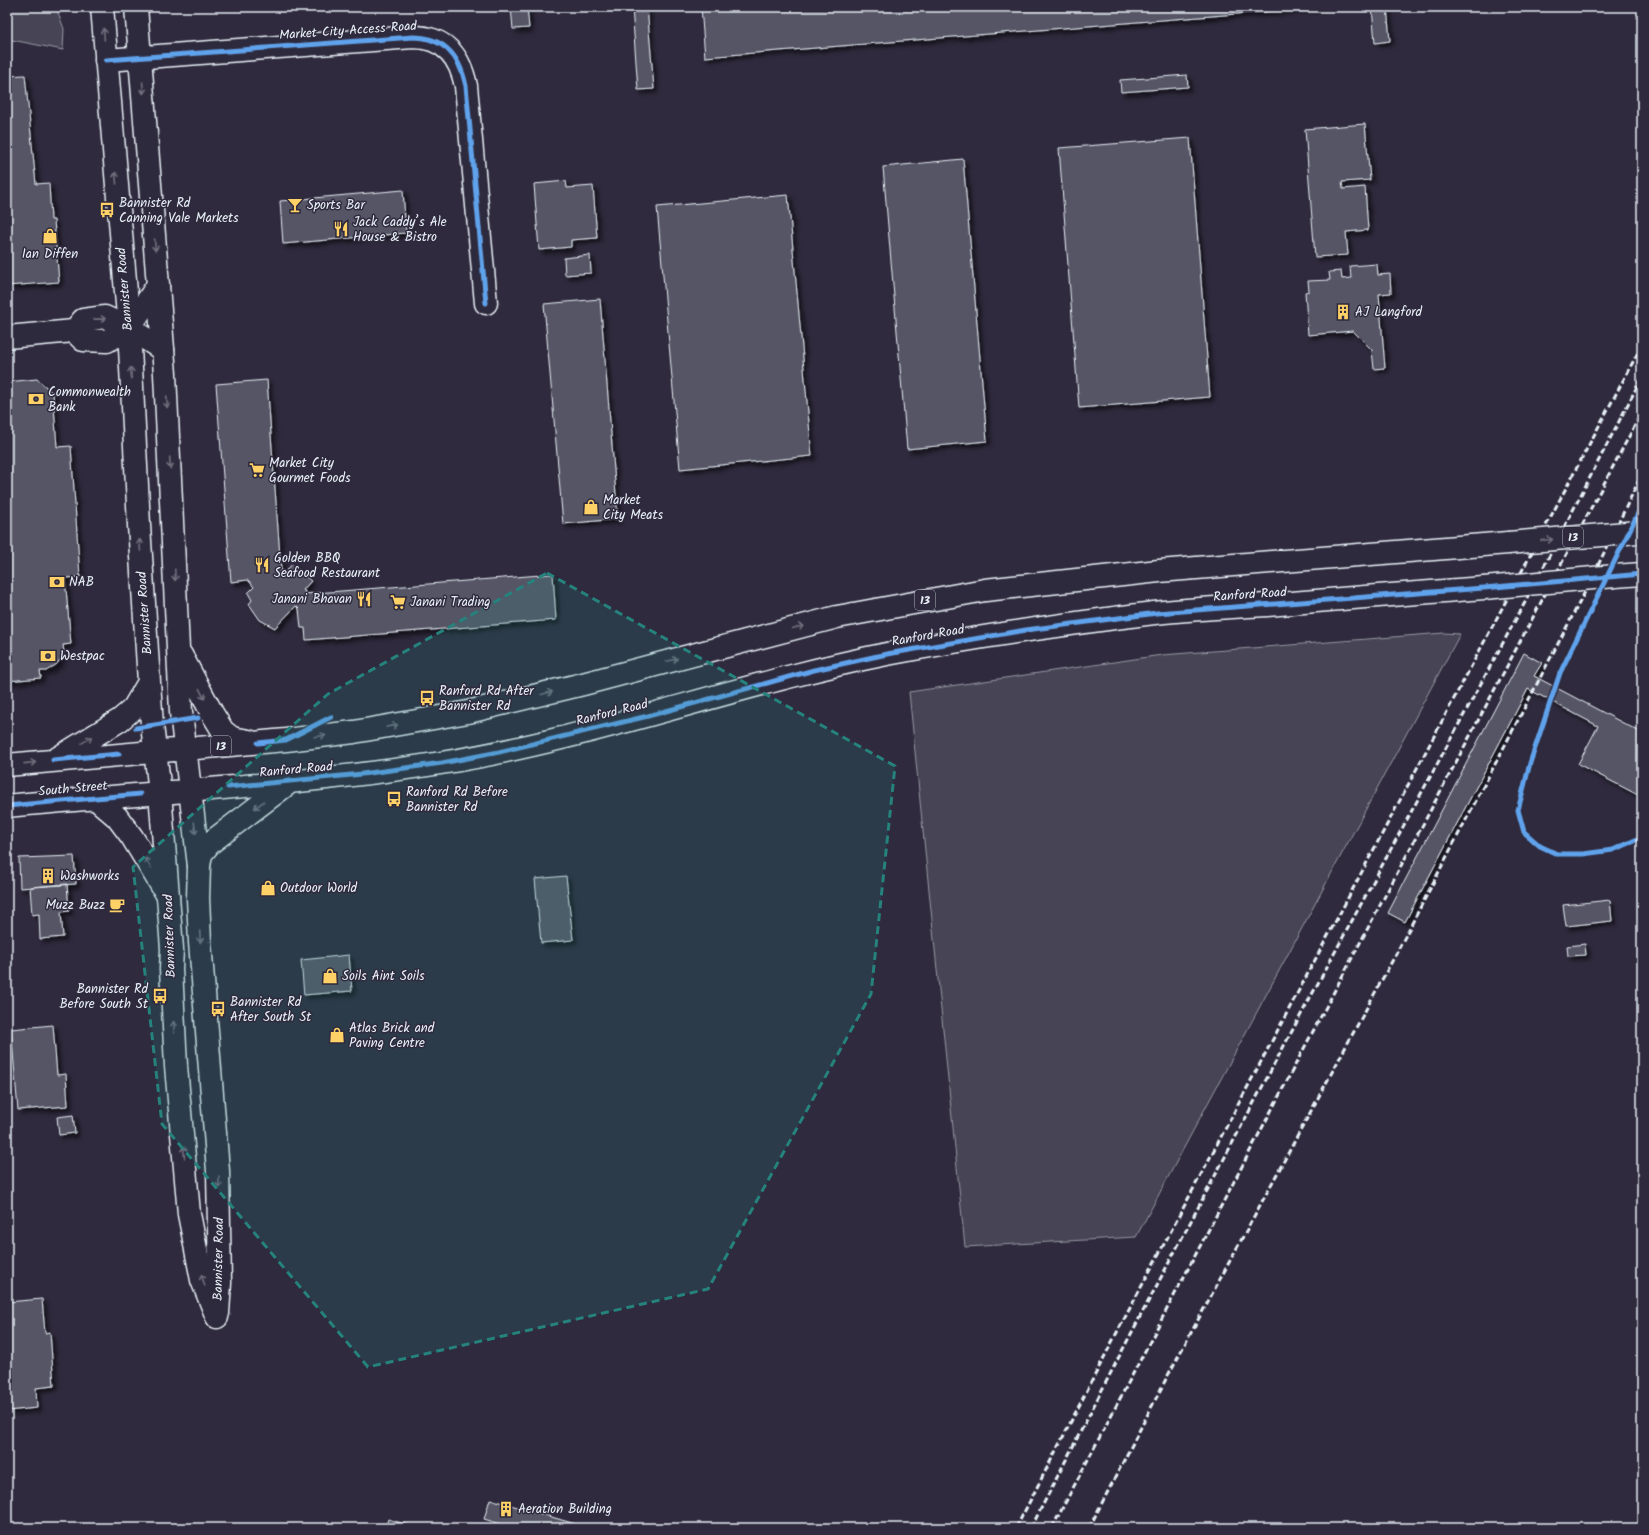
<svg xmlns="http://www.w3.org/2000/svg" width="1649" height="1535" viewBox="0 0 1649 1535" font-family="Kalam,sans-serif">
<defs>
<filter id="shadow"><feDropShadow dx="3.5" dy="3.5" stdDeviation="2" flood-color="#0009"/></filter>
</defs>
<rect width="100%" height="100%" fill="#2f2a3d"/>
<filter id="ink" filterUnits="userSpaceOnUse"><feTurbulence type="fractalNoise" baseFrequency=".025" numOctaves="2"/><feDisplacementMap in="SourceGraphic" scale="8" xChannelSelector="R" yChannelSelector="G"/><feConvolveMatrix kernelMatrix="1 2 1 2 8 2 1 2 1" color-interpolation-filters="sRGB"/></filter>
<g filter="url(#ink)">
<!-- green -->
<path fill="#464455" stroke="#979aa6" d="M7,7h49l8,22 -1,21 -56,-11z
M1444,633l16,1 -324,603 -171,10 -56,-555 253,-37z"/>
<!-- building -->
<path fill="#575565" stroke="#e8f1f8" filter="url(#shadow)" d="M511,7h16l2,21 -16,1z
M632,7h15l7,82 -16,1z
M701,7h622l-618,50z
M1372,7h15l3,34 -15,2z
M25,75l11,109 13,-1 2,37h3l5,62 -52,4v-210z
M1187,75l1,12 -67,5 -1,-12z
M1365,124l5,56 -28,2 1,7 22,-2 3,43 -22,2 2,23 -33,2 -10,-128z
M1190,138l20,259 -131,11 -20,-260z
M963,159l24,282 -80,8 -24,-282z
M566,181l1,7 26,-2 4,52 -26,2v7l-32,3 -5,-66z
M403,190l3,43 -123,11 -3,-43z
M788,195l24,261 -132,13 -23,-262z
M590,255l1,18 -26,2 -1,-17z
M1377,264l1,11 12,-1 1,19 -12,1 6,74 -11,1 -2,-19 -19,-19 -45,4 -3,-43 4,-1 -1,-10 22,-1 -1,-8 12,-1 1,8 9,-1 -1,-12z
M600,299l18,220 -55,5 -19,-220z
M37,379l16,14 4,54 14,-1 9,131 -15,1 6,66 -8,1 1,7 -3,6 -4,6 -6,4 -5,3h-6l1,7 -34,3v-299z
M267,380l14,190 4,3 7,-9 19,17 -8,9 2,1 -1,3 249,-20 3,46 -250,20 -1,-12h-4l-2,-19 -3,-3 -21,22 -15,-8 -11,-16 3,-4 -4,-7 6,-6 -6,-7 -17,2 -15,-198z
M1524,653l18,10 -8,13 108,57v64l-64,-33 20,-38 -70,-37 -123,233 -17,-9z
M74,856l2,28 -56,4 -1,-30z
M566,876l7,64 -32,3 -6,-64z
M67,884l2,27 -8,1 2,25 -23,2 -1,-25 -7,1 -2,-28z
M1610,900l2,21 -46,5 -3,-21z
M1585,944l1,11 -18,1 -1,-10z
M349,955l3,36 -48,4 -3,-35z
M53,1025l4,50 9,-1 2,32 -50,4 -7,-81z
M73,1115l2,18 -16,2 -2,-18z
M42,1299l3,34 5,-1 4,54 -18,2 1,20 -30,3v-109z
M490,1499l99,29h-75l-30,-9z
M388,1519l30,9h-33z"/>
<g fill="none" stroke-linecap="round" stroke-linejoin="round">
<defs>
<path id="minor" d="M106,60l307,-23c32,0 47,20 53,49l20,217
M74,331l9,9 24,1 22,-13 29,-43
M7,337l67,-6 9,-11 22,-3 24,11 34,22
M190,790l9,76 -1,32 2,44 18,229 2,112 -2,30
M160,792l12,157 -1,20 5,97 13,148 13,66 15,37"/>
<path id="major" d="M102,7l27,321 10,197 10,157 3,43 8,67
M136,7l29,367 16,338 9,78
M1615,576l27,-2
M181,655l31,58 11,18 9,7 17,3
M58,758l62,-38 13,-11 16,-27
M7,765l279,-25 68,-8 114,-20 115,-28 254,-67 148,-27 174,-19 349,-28
M95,798l22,19 15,20 36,59
M7,806c145,-14 290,-20 434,-43 151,-24 296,-79 446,-109 88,-17 178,-30 267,-41 37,-4 75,-6 113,-8 72,-6 145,-12 217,-17
M199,866l2,-12 9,-11 80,-61"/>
</defs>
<!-- minor casing -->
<use href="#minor" stroke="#e8f1f8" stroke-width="25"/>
<!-- major casing -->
<use href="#major" stroke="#e8f1f8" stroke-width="25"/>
<!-- minor -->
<use href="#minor" stroke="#2f2a3d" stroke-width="22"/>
<!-- major -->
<use href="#major" stroke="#2f2a3d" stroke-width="22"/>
<!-- rail -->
<path stroke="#e8f1f8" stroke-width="3" stroke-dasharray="6 3" stroke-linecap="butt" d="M1016,1528l97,-188 529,-995
M1031,1528l92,-179 162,-305 244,-449 113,-218
M1052,1528l249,-474 341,-642
M1089,1528l77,-149 231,-427 190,-364 55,-114"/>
<defs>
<path id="major-bridge" d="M1508,543l130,-11
M1484,588l131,-12"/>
</defs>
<!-- major-bridge casing -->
<use href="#major-bridge" stroke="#e8f1f8" stroke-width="25" stroke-linecap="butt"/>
<!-- major-bridge -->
<use href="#major-bridge" stroke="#2f2a3d" stroke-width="22"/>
<defs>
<path id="cycleway" d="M106,60l307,-23c32,0 47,20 53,49l20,217
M1642,505l-82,168 -30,90 -12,47 6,22 16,14 17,8h26l30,-4 29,-13
M136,728l62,-10
M258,743l28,-3 45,-23
M53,760l66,-6
M228,787l134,-13 80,-11 57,-11 149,-36 166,-46 73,-16 139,-24 131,-17 327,-25 158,-14
M7,806l133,-12"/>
</defs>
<!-- cycleway casing -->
<use href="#cycleway" stroke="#2f2a3d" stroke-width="8"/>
<!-- cycleway -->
<use href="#cycleway" stroke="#60a3ed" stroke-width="5"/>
</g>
<!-- one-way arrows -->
<defs><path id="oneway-shaft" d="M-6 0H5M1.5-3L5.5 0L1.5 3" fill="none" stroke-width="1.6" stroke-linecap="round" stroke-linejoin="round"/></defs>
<g stroke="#70707e">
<use href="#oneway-shaft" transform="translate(104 34) rotate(-94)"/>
<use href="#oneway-shaft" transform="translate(143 88) rotate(86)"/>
<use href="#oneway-shaft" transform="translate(116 178) rotate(-95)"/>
<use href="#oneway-shaft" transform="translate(155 245) rotate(86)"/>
<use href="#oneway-shaft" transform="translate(100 319) rotate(-1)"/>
<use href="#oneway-shaft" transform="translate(131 373) rotate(-93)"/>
<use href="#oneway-shaft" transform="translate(167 402) rotate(87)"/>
<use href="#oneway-shaft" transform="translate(170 463) rotate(87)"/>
<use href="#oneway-shaft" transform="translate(1547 540) rotate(-5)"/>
<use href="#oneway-shaft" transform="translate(140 545) rotate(-94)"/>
<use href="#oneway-shaft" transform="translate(175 575) rotate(88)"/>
<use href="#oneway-shaft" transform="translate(798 627) rotate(-15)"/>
<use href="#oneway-shaft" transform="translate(672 660) rotate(-15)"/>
<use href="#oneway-shaft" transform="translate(547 693) rotate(-14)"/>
<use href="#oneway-shaft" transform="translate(202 694) rotate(63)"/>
<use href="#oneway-shaft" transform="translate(392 726) rotate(-10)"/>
<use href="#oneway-shaft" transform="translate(320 736) rotate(-7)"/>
<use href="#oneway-shaft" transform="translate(87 740) rotate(-31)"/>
<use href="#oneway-shaft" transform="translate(30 763) rotate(-6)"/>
<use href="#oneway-shaft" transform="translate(259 805) rotate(142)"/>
<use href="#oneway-shaft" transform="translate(195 828) rotate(83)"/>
<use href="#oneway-shaft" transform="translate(148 863) rotate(-121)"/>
<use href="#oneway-shaft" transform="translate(200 937) rotate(87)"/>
<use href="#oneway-shaft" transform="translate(174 1027) rotate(-93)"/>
<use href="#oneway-shaft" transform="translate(184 1152) rotate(-95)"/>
<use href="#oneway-shaft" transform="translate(219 1182) rotate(89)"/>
<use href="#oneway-shaft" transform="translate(203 1280) rotate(-107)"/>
</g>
</g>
<!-- marked area -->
<path fill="#25827c" fill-opacity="0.2" stroke="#25827c" stroke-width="3" stroke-dasharray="8 5" stroke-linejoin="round" d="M547,573l348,193 -24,228 -163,295 -340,78 -206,-243 -29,-257 195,-173z"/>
<!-- icons -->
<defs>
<symbol id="bar-bare" viewBox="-9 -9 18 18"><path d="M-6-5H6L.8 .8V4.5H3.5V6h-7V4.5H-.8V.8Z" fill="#ffd166" stroke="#2f2a3d" stroke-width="2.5" paint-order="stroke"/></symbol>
<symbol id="bus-bare" viewBox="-9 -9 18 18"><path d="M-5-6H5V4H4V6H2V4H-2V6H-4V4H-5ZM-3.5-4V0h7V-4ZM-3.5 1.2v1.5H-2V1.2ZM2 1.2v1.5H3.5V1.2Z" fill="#ffd166" stroke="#2f2a3d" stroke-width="2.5" paint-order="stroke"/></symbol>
<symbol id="restaurant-bare" viewBox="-9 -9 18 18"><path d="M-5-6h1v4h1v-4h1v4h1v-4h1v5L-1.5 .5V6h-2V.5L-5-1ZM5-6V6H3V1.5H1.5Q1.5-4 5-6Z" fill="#ffd166" stroke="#2f2a3d" stroke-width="2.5" paint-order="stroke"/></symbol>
<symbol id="shop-bare" viewBox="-9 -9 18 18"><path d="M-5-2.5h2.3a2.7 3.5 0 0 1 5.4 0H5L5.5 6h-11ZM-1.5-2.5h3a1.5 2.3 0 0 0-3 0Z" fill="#ffd166" stroke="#2f2a3d" stroke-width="2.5" paint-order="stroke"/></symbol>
<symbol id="building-bare" viewBox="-9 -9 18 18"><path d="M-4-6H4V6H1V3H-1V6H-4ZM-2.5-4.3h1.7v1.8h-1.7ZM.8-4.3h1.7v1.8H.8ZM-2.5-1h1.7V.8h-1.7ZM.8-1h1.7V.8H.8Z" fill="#ffd166" stroke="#2f2a3d" stroke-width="2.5" paint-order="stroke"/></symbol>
<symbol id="bank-bare" viewBox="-9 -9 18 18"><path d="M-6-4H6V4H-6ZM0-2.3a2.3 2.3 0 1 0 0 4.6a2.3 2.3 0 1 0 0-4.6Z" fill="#ffd166" stroke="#2f2a3d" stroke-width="2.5" paint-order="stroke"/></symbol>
<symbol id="supermarket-bare" viewBox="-9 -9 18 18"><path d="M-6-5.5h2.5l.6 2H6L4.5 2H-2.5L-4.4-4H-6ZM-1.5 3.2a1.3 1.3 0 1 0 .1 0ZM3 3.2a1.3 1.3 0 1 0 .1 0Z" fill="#ffd166" stroke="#2f2a3d" stroke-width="2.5" paint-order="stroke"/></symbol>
<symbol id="cafe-bare" viewBox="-9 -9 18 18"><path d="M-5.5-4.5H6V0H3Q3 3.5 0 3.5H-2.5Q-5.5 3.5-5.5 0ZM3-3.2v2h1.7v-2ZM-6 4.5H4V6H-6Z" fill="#ffd166" stroke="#2f2a3d" stroke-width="2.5" paint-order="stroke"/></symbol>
</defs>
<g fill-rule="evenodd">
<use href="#bar-bare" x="284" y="194" width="22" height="22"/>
<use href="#bus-bare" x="96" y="199" width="22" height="22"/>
<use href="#restaurant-bare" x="330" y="218" width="22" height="22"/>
<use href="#shop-bare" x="39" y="225" width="22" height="22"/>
<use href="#building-bare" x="1332" y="301" width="22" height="22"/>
<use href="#bank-bare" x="25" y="388" width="22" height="22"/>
<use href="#supermarket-bare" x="246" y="459" width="22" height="22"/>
<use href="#shop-bare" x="580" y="496" width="22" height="22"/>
<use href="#restaurant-bare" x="251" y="554" width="22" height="22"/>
<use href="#bank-bare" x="46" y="571" width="22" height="22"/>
<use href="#restaurant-bare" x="353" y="588" width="22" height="22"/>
<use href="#supermarket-bare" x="387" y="591" width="22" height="22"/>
<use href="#bank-bare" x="37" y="645" width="22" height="22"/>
<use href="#bus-bare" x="416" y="687" width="22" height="22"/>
<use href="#bus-bare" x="383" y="788" width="22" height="22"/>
<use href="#building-bare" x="37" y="865" width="22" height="22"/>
<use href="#shop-bare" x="257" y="877" width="22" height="22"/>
<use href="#cafe-bare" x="106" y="894" width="22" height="22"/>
<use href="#shop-bare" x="319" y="965" width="22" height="22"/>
<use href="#bus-bare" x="149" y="985" width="22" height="22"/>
<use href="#bus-bare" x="207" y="998" width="22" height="22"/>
<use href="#shop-bare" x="326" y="1024" width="22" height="22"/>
<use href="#building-bare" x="495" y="1498" width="22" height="22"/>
</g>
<g text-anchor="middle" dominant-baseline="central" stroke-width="3" stroke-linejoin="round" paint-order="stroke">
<!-- shield labels -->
<g fill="#2f2a3d" stroke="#b0b5c0" stroke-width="1">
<rect x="1563" y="527" width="20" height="20" rx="3"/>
<rect x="915" y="590" width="20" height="20" rx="3"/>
<rect x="211" y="736" width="20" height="20" rx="3"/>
</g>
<g font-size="12" font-weight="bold" fill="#e8f1f8">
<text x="1573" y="537">13</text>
<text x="925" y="600">13</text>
<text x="221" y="746">13</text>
</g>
<!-- street labels -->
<g font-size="13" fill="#e8f1f8" stroke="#2f2a3d">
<text transform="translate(348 31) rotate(-4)">Market City Access Road</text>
<text transform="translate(125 289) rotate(-95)">Bannister Road</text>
<text transform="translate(1250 595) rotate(-4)">Ranford Road</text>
<text transform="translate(145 613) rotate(-94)">Bannister Road</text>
<text transform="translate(928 636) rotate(-10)">Ranford Road</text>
<text transform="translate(612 713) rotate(-14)">Ranford Road</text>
<text transform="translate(296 770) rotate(-5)">Ranford Road</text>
<text transform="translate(73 789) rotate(-5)">South Street</text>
<text transform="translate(170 936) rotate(-92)">Bannister Road</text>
<text transform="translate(219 1259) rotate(-89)">Bannister Road</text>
</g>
<!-- poi labels -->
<g font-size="13" fill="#e8f1f8" stroke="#2f2a3d" text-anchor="start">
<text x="119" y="203">Bannister Rd<tspan x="119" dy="15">Canning Vale Markets</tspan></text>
<text x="307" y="205">Sports Bar</text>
<text x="353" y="222">Jack Caddy’s Ale<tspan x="353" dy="15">House &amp; Bistro</tspan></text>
<text x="50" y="254" text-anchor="middle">Ian Diffen</text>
<text x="1355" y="312">AJ Langford</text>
<text x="48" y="392">Commonwealth<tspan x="48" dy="15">Bank</tspan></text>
<text x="269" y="463">Market City<tspan x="269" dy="15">Gourmet Foods</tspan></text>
<text x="603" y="500">Market<tspan x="603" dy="15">City Meats</tspan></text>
<text x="274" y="558">Golden BBQ<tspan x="274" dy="15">Seafood Restaurant</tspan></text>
<text x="69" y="582">NAB</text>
<text x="352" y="599" text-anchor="end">Janani Bhavan</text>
<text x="410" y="602">Janani Trading</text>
<text x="60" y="656">Westpac</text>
<text x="439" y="691">Ranford Rd After<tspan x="439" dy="15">Bannister Rd</tspan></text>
<text x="406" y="792">Ranford Rd Before<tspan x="406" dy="15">Bannister Rd</tspan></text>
<text x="60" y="876">Washworks</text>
<text x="280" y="888">Outdoor World</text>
<text x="105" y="905" text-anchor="end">Muzz Buzz</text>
<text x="342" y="976">Soils Aint Soils</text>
<text x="148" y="989" text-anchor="end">Bannister Rd<tspan x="148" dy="15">Before South St</tspan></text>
<text x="230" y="1002">Bannister Rd<tspan x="230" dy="15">After South St</tspan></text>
<text x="349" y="1028">Atlas Brick and<tspan x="349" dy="15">Paving Centre</tspan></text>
<text x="518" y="1509">Aeration Building</text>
</g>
</g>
<!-- margin -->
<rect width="1649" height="1535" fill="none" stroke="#2f2a3d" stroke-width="24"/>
<rect x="12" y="12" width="1625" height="1511" fill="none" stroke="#e8f1f8" stroke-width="1.5" filter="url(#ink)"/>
</svg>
